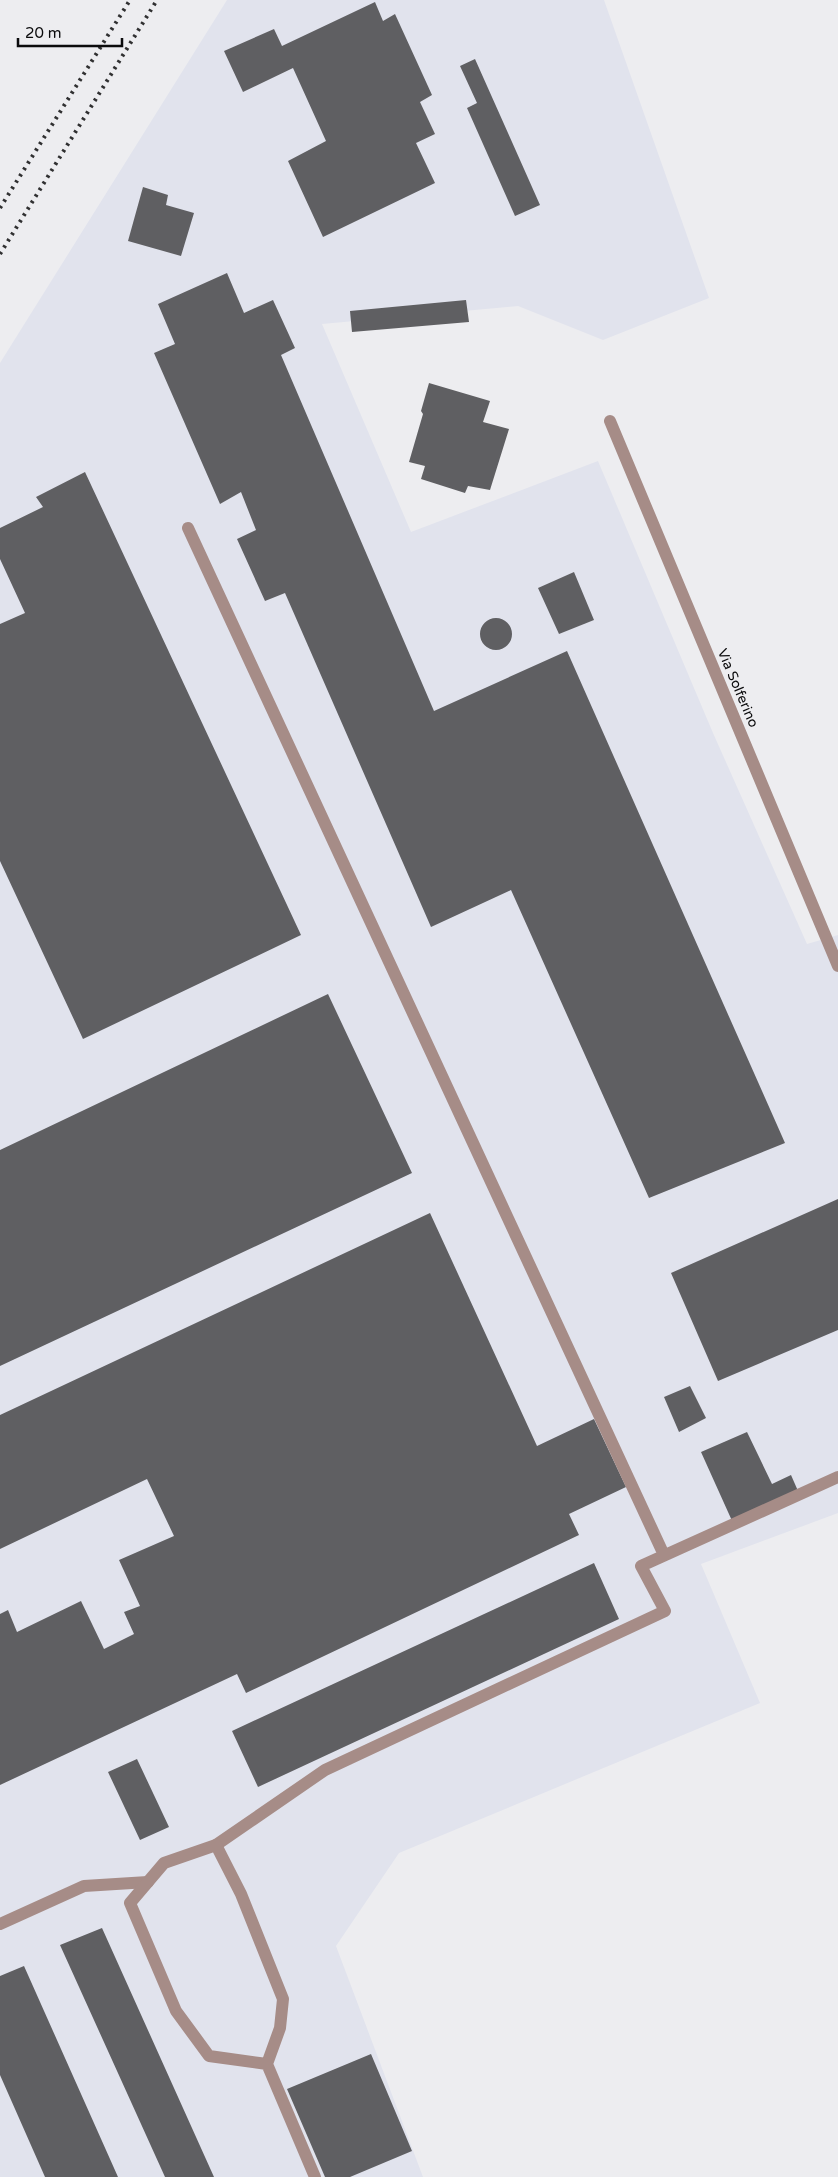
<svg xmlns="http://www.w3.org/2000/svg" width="838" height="2177" viewBox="0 0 838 2177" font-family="'Varela Round',sans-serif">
<rect width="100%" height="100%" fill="#ededf0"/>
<!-- built -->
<path fill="#e1e3ed" d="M227,0h377l105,298 -106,42 -85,-34 -196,18 89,208 187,-71 115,272 94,211 31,-9v578l-137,51 59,139 -361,150 -63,93 87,231h-423v-1814z"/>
<!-- building -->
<path fill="#5f5f62" d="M375,2l8,19 12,-7 37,81 -12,7 15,32 -19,9 19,40 -112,54 -35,-76 38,-20 -33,-73 -50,24 -19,-41 50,-22 8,17z
M475,59l65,146 -25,11 -48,-108 10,-5 -17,-37z
M143,187l25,8 -2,10 28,8 -13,43 -53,-15z
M227,273l17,40 29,-13 22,48 -14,7 153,356 133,-60 218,492 -136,55 -138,-308 -80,37 -146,-334 -20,8 -28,-62 19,-9 -15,-38 -21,12 -66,-151 21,-9 -17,-40z
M466,300l3,22 -117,10 -2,-21z
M429,383l61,18 -7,21 26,7 -19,61 -22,-4 -3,7 -44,-14 4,-13 -16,-4 14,-48 -2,-3z
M85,472l216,463 -218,104 -83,-178v-237l25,-11 -25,-54v-31l43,-21 -7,-10z
M574,572l20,48 -35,14 -21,-46z
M480 634a16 16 0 1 1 32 0a16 16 0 1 1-32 0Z
M328,994l84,179 -412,193v-216z
M838,1199v131l-120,51 -47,-108z
M430,1213l107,233 57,-27 32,68 -57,27 10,21 -333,158 -9,-19 -237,111v-171l8,-4 9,22 64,-31 23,48 30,-15 -10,-22 16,-6 -21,-46 55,-24 -27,-57 -147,70v-134z
M690,1386l16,32 -27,14 -15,-35z
M747,1432l25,52 19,-9 7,16 -65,32 -32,-71z
M594,1563l25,56 -361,168 -26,-56z
M137,1759l32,68 -29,13 -32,-68z
M102,1928l112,249h-49l-105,-232z
M24,1966l94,211h-73l-45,-102v-99z
M371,2054l41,97 -62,26h-25l-38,-88z"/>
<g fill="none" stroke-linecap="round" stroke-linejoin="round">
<!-- lane -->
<path stroke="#a68c87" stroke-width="12" d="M188,528l476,1027
M216,1845l109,-75 340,-159 -24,-45 197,-89
M0,1924l84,-38 64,-4"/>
<!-- street -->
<path stroke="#a68c87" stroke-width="12" d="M610,421l228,545
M267,2064l-58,-8 -33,-45 -46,-108 34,-40 52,-18 25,49 42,105 -3,29 -13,36 48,113"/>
<!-- rail -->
<path stroke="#303031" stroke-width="4" stroke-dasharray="2.5 5" stroke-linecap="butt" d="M0,208l130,-208
M0,254l157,-254"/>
</g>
<g text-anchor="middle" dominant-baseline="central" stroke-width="5" stroke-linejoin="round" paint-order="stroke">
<!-- street labels -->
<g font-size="14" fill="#0b0b0c" stroke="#ededf0">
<text transform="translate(738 688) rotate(67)">Via Solferino</text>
</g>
</g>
<!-- scale -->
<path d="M18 38v8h104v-8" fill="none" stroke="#0b0b0c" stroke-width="2.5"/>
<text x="25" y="38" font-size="15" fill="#0b0b0c" stroke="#ededf0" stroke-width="4" paint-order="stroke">20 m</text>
</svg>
